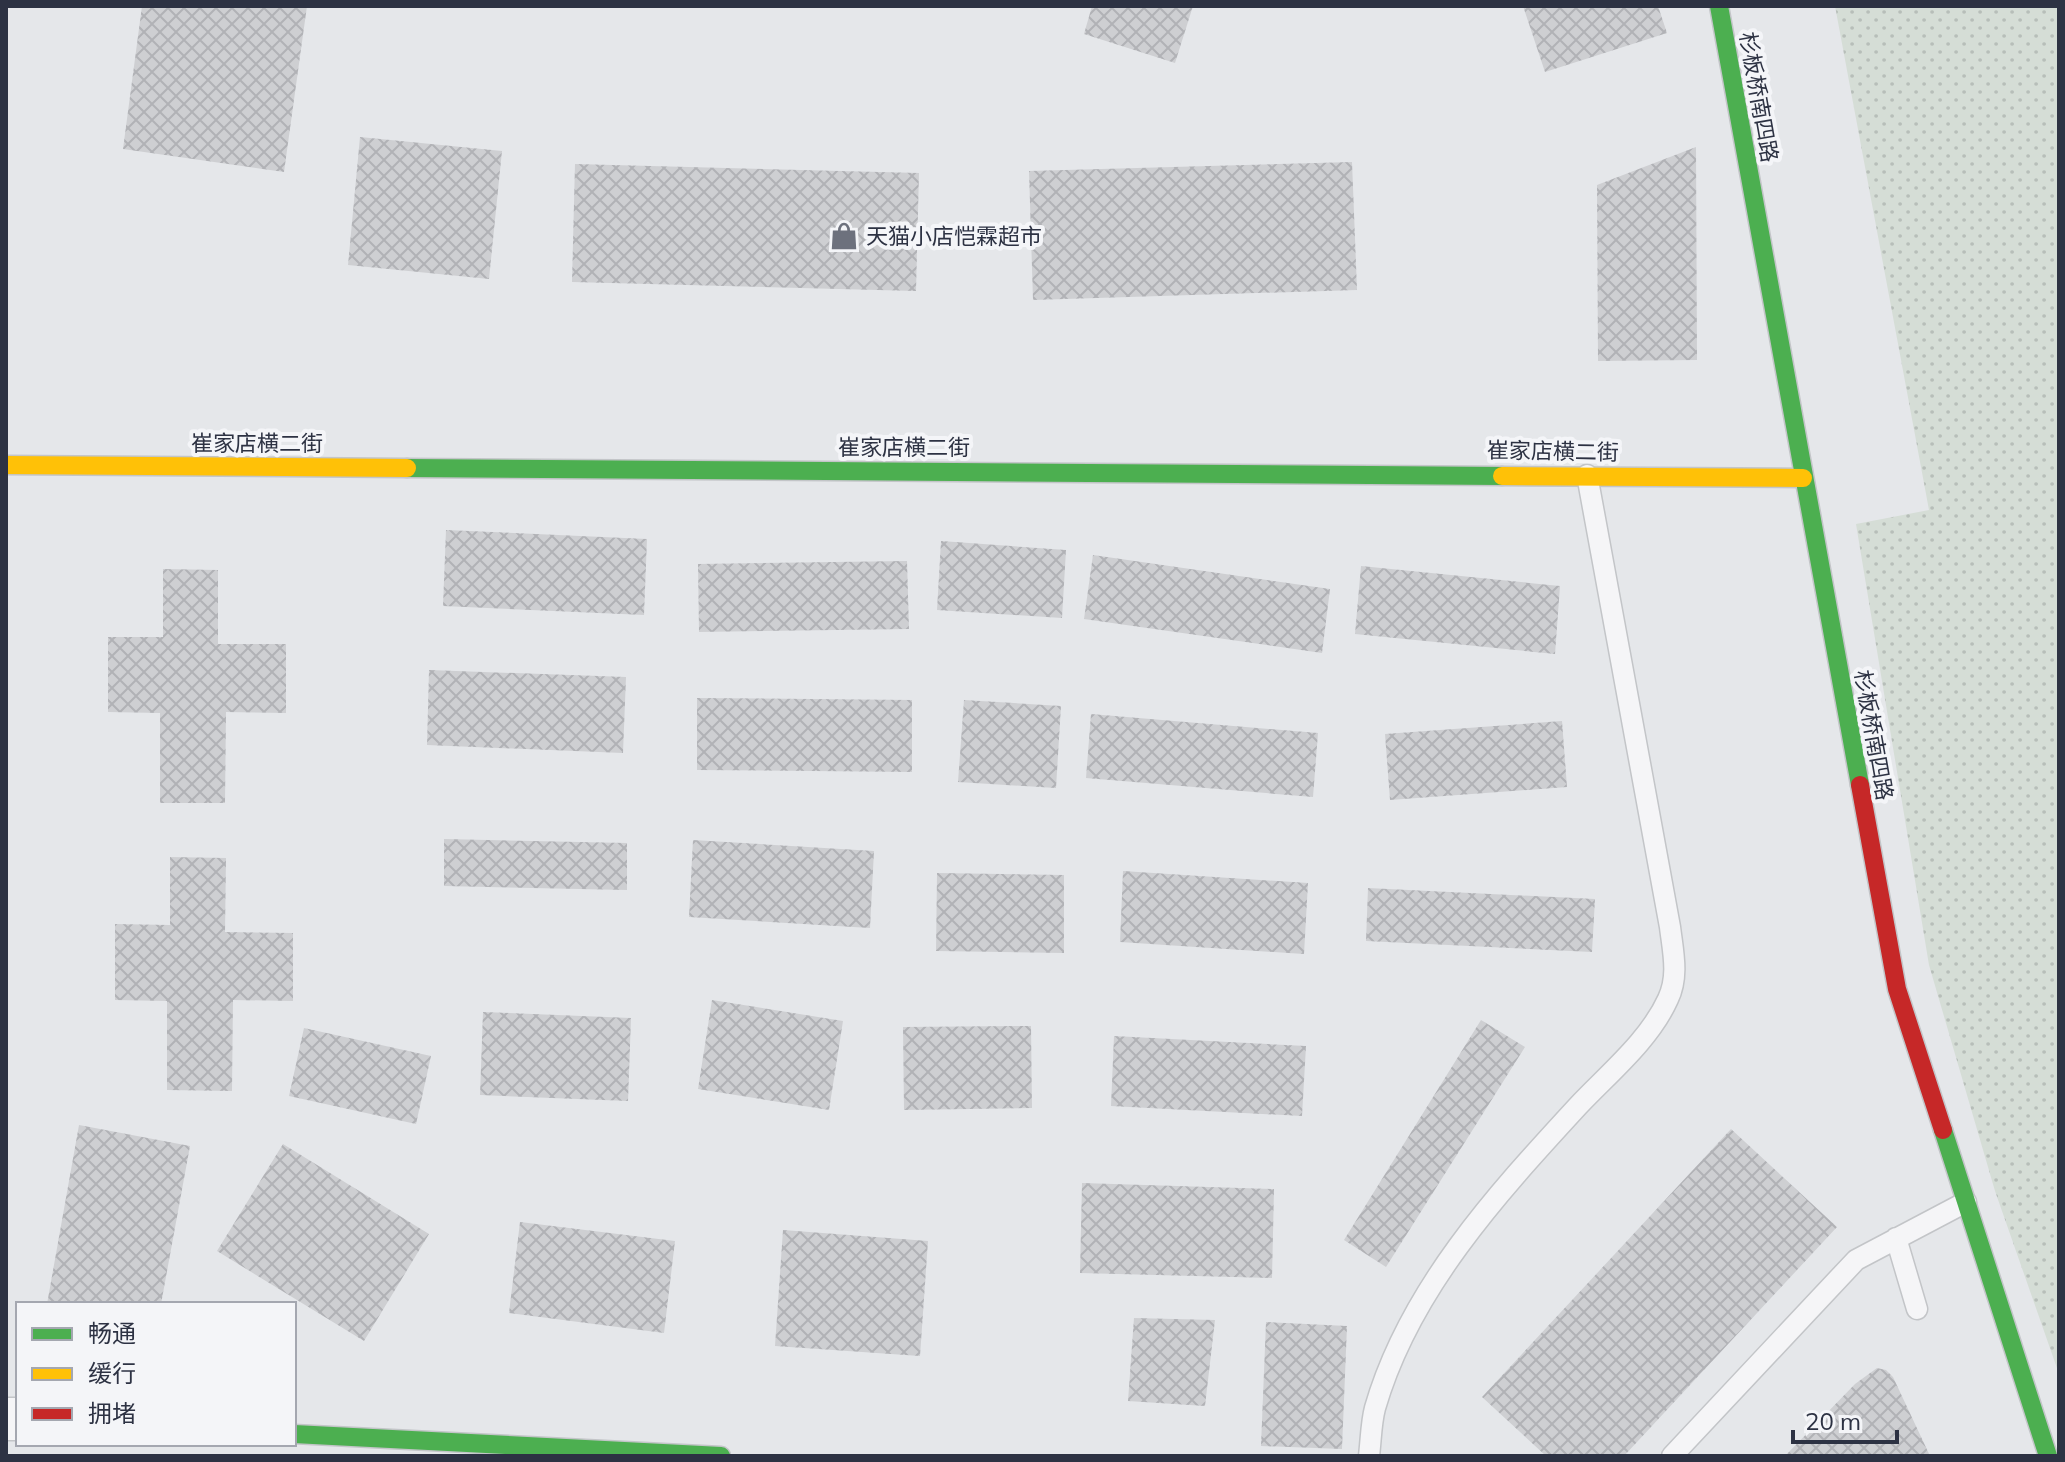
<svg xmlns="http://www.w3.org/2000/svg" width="2065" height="1462" viewBox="0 0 2065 1462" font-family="Mulish,'Noto Sans SC',sans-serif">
<defs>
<pattern id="green-dots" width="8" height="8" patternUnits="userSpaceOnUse" patternTransform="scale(2)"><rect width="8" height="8" fill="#d5ddd6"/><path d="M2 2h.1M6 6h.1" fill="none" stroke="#b7beb9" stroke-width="1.8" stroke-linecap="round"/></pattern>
<pattern id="building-cross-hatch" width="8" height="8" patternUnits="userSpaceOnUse" patternTransform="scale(2)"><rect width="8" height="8" fill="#cecfd2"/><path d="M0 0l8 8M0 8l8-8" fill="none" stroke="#b1b2b6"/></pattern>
</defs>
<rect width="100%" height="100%" fill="#e5e7ea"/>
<!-- green -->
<path fill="url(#green-dots)" d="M1835,6h224v1368l-64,-183 -66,-226 -73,-441 73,-14z"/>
<!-- building -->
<path fill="url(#building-cross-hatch)" d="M142,6h165l-23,166 -161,-23z
M1092,6h101l-18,57 -91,-29z
M1523,6h135l9,27 -122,39z
M360,137l142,14 -13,128 -141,-14z
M1696,147l1,213 -99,1 -1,-176z
M1352,162l5,128 -324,10 -4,-129z
M575,164l344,9 -3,118 -344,-9z
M446,530l201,9 -3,76 -201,-9z
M941,541l125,9 -4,68 -125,-8z
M1093,555l237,34 -8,64 -238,-34z
M907,561l2,68 -210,3 -1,-68z
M1361,566l199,20 -5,68 -200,-20z
M163,569l55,1v74h68v69l-60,-1 -1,91h-65v-90l-52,-1v-75h55z
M429,670l197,7 -3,76 -196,-8z
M697,698l215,2v72l-215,-2z
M964,700l97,6 -5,82 -98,-6z
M1091,714l227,19 -5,64 -227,-19z
M1562,721l5,66 -177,13 -5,-66z
M444,839l183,4v47l-183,-4z
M693,840l181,11 -4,77 -181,-11z
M170,857l56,1 -1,74 68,1v68l-60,-1 -1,91 -65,-1v-89l-52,-1v-76l55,1z
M1123,871l185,12 -4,71 -184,-12z
M937,873l127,2v78l-128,-2z
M1368,888l227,11 -3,53 -226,-11z
M712,1000l131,21 -14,89 -131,-21z
M483,1012l148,6 -3,83 -148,-6z
M1481,1020l44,27 -139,220 -42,-27z
M1031,1026l1,82 -128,2 -1,-83z
M304,1028l127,28 -15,68 -127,-28z
M1114,1036l192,10 -4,70 -191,-10z
M79,1125l111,21 -29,158h-114z
M1731,1129l106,98 -213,229h-78l-64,-59z
M283,1144l146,90 -65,107 -147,-90z
M1082,1183l192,6 -2,89 -192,-5z
M520,1222l155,19 -11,92 -155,-20z
M783,1230l145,11 -8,115 -145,-10z
M1134,1318l81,2 -10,86 -77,-5z
M1266,1322l81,4 -5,123 -81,-3z
M1877,1368l9,2 7,7 37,79h-145l70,-72z"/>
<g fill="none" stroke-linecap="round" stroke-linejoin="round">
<defs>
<path id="lane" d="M1896,1238l21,71
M1369,1456c2,-16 2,-33 6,-48 34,-118 121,-213 203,-302 30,-32 71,-65 90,-107 11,-23 5,-47 2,-72l-83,-452
M1672,1456l184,-196 110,-58"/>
<path id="street" d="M6,1419h12"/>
<path id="fast" d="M1719,6l141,779
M407,468l1095,8
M1943,1130l105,326
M294,1434l427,22"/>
<path id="slow" d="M6,465l401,3
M1502,476l301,2"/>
<path id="jam" d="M1860,785l37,204 46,141"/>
</defs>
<!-- lane casing -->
<use href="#lane" stroke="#c3c5c8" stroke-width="23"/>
<!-- street casing -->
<use href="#street" stroke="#c3c5c8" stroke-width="45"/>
<!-- fast casing -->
<use href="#fast" stroke="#c3c5c8" stroke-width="21"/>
<!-- slow casing -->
<use href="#slow" stroke="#c3c5c8" stroke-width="21"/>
<!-- jam casing -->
<use href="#jam" stroke="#c3c5c8" stroke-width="21"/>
<!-- lane -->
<use href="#lane" stroke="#f5f5f7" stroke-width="20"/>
<!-- street -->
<use href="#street" stroke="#f5f5f7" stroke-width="42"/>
<!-- fast -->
<use href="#fast" stroke="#4caf50" stroke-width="18"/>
<!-- slow -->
<use href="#slow" stroke="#ffc107" stroke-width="18"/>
<!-- jam -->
<use href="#jam" stroke="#c62828" stroke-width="18"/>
</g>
<!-- icons -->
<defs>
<symbol id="shop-bare" viewBox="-9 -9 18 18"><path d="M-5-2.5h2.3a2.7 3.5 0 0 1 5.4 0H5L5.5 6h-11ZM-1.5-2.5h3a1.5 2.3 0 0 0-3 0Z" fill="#6d717d" stroke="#f4f5f8" stroke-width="2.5" paint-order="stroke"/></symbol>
</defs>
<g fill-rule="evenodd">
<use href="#shop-bare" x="824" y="216" width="40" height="40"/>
</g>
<g text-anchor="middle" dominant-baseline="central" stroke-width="8" stroke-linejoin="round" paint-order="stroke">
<!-- street labels -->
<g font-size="22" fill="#2d3243" stroke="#f4f5f8">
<text transform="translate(1759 97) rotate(80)">杉板桥南四路</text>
<text x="257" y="443">崔家店横二街</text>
<text x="904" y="447">崔家店横二街</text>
<text transform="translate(1553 451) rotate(1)">崔家店横二街</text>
<text transform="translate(1874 735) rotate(80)">杉板桥南四路</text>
</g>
<!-- poi labels -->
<g font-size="22" fill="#2d3243" stroke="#f4f5f8" text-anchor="start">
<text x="866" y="236">天猫小店恺霖超市</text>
</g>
</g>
<!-- border -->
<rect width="2065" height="1462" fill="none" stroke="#2d3243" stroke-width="16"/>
<!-- legend -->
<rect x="16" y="1302" width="280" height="144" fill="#f4f5f8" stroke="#a4a7b0" stroke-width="2"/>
<rect x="32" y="1328" width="40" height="12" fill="#4caf50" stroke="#a4a7b0" stroke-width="2"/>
<text x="88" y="1342" font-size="24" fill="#2d3243">畅通</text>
<rect x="32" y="1368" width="40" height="12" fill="#ffc107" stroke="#a4a7b0" stroke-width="2"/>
<text x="88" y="1382" font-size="24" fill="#2d3243">缓行</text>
<rect x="32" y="1408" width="40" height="12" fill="#c62828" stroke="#a4a7b0" stroke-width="2"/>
<text x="88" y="1422" font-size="24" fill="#2d3243">拥堵</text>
<!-- scale -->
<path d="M1793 1430v12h104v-12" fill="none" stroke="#2d3243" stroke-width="4"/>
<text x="1805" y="1430" font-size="24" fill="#2d3243" stroke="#f4f5f8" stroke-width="6" paint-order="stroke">20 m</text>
</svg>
